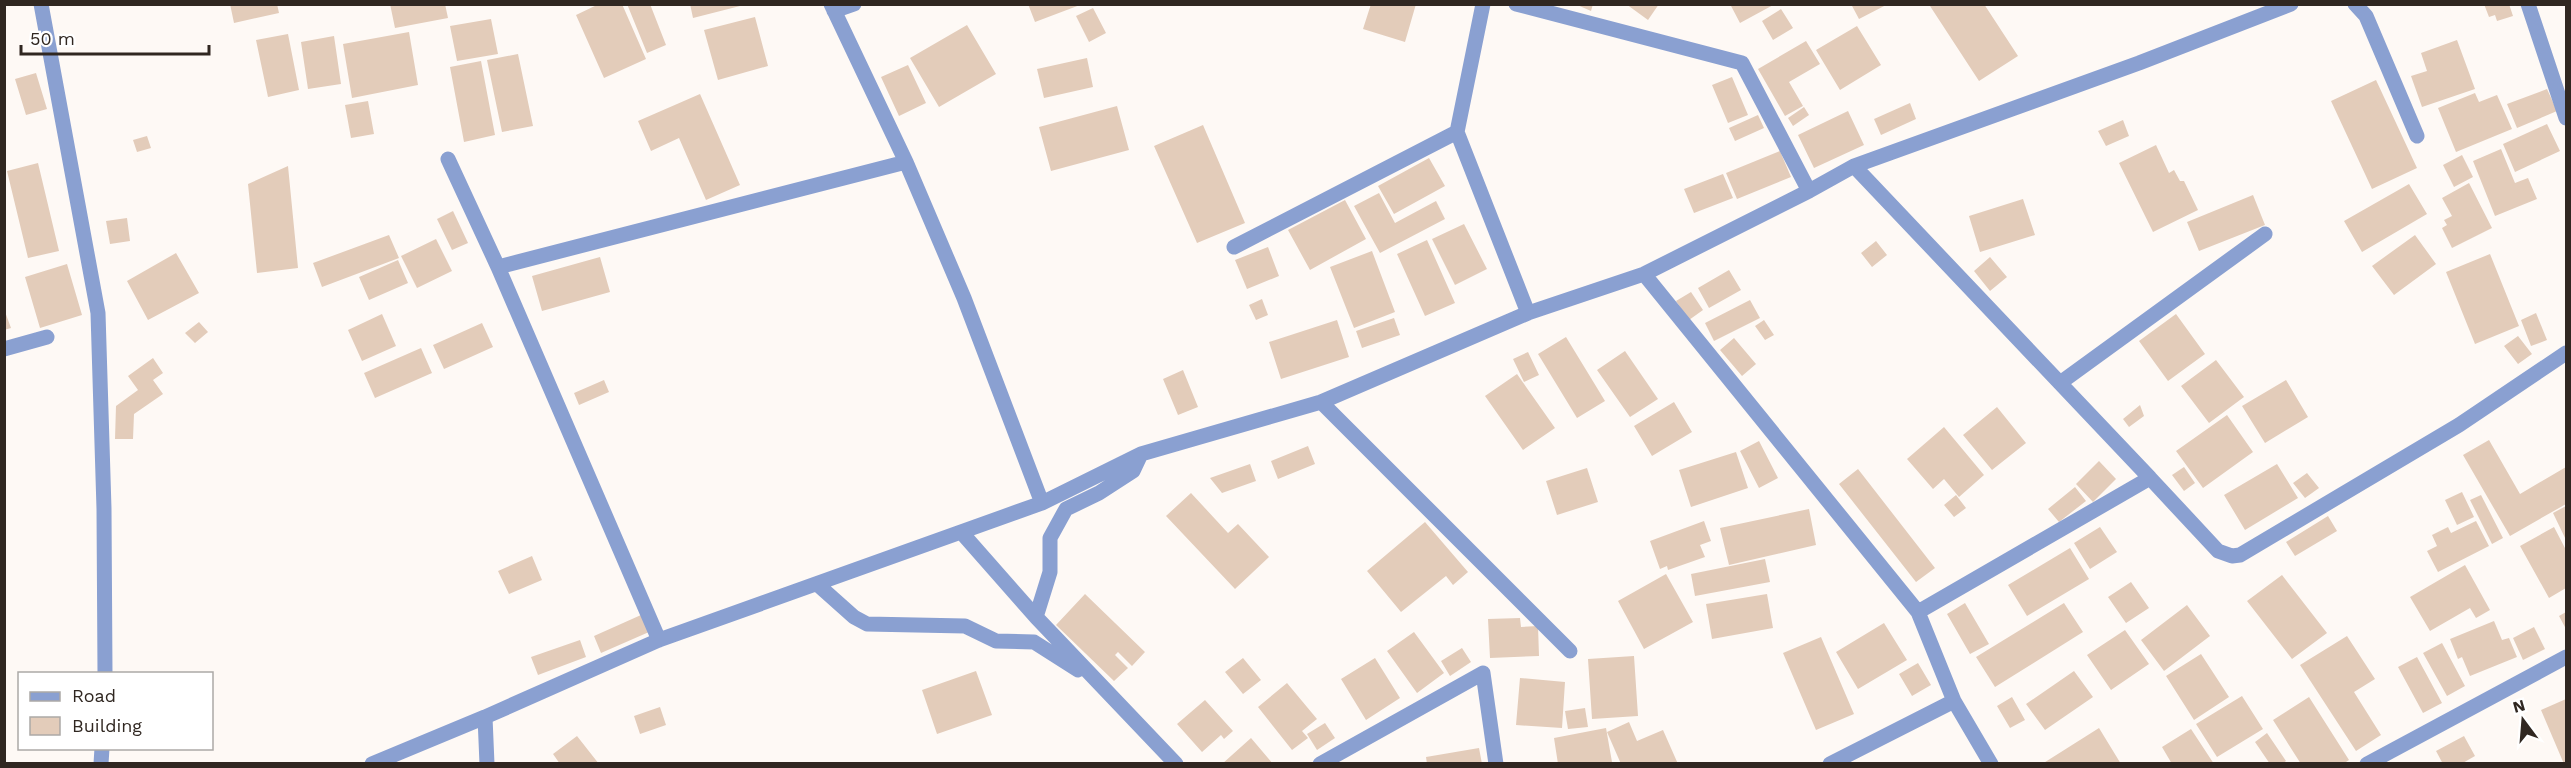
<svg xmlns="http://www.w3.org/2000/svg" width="2571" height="768" viewBox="0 0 2571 768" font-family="'Work Sans',sans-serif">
<rect width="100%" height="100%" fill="#fef9f5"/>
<!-- building -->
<path fill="#e3ccba" d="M230,4h47l2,9 -45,10z
M390,4h55l3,14 -53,10z
M599,4h23l24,55 -42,19 -28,-63z
M627,4h23l16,41 -19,8z
M690,4h54v1l-51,13z
M1028,4h52v1l-45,17z
M1371,4h45l-11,38 -42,-13z
M1575,4h18l-2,7z
M1626,4h33l-11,16z
M1730,4h45l-35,19z
M1851,4h37l-29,15z
M1932,4h52l34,52 -39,25 -49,-75z
M2484,4h25l4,12 -16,5 -2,-6 -6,2z
M1093,8l13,25 -17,9 -13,-26z
M1781,9l12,19 -20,12 -11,-19z
M755,17l13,49 -50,14 -14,-50z
M491,19l7,35 -41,7 -7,-35z
M967,25l29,49 -57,33 -29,-49z
M1857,26l24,39 -41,25 -24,-40z
M409,32l9,53 -66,13 -9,-54z
M288,34l11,56 -31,7 -12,-57z
M334,36l7,48 -33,5 -7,-47z
M2457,40l18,49 -53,18 -11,-31 16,-5 -6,-18z
M1806,41l14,23 -31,18 14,24 -18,10 -27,-47z
M518,54l15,72 -31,6 -15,-72z
M1087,58l6,29 -49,11 -7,-29z
M481,61l14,74 -31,7 -14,-75z
M908,65l18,38 -27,13 -18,-39z
M36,73l11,36 -21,6 -11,-36z
M1732,77l16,38 -20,8 -16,-38z
M2376,80l41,88 -45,21 -41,-88z
M2547,89l10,22 -40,17 -10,-24z
M2475,93l4,9 18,-7 15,34 -56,23 -18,-44z
M700,94l40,91 -34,15 -27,-62 -28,13 -13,-30z
M368,101l6,33 -23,4 -6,-33z
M1910,103l6,16 -35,16 -7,-16z
M1117,106l12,44 -78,21 -12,-44z
M1804,107l5,8 -16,11 -5,-8z
M1848,111l16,34 -50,23 -16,-33z
M1758,115l6,13 -29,13 -6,-13z
M2123,120l6,16 -23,10 -8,-15z
M2547,124l13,27 -45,21 -12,-28z
M1203,125l42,98 -48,20 -43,-97z
M147,136l4,12 -14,4 -4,-12z
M2156,145l13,28 5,-3 6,11h4l14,29 -45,22 -34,-69z
M2501,149l14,34 13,-5 9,21 -42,17 -22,-55z
M1780,151l11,26 -54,22 -11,-26z
M2462,155l11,22 -19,10 -11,-22z
M1429,158l16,28 -51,28 -16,-28z
M38,163l21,88 -31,7 -21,-87z
M288,166l10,102 -41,5 -9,-89z
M1723,174l10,24 -39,15 -10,-24z
M2469,183l23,45 -40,20 -10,-20 5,-3 -3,-5 8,-4 -10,-18z
M2409,184l18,30 -65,38 -18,-31z
M1379,193l16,30 41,-22 9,18 -65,34 -26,-47z
M2253,195l12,30 -66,26 -12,-29z
M2023,199l12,36 -55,17 -11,-36z
M1345,200l21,39 -56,31 -22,-40z
M453,211l15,32 -16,7 -15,-31z
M127,218l3,23 -20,3 -4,-23z
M1464,224l23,45 -32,16 -23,-46z
M389,235l10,23 -77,29 -9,-24z
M2415,235l21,29 -42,31 -22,-29z
M436,239l16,32 -35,17 -16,-32z
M1427,240l28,63 -30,13 -28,-62z
M1876,241l11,14 -15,12 -11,-14z
M1268,247l11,29 -32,13 -12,-29z
M1372,251l23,61 -41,16 -24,-61z
M176,253l23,40 -51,27 -21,-39z
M2490,254l29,72 -44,18 -29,-72z
M600,257l10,35 -68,19 -10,-35z
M1990,257l17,20 -17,14 -16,-20z
M398,260l10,23 -39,17 -10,-23z
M67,264l15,51 -42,13 -15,-51z
M1729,270l12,20 -32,18 -11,-20z
M1691,292l12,18 -14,10 -13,-19z
M1262,299l6,16 -12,5 -7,-15z
M1750,300l10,18 -46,23 -9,-18z
M4,309l7,19 -7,2z
M2536,313l11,27 -16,6 -10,-26z
M382,314l14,32 -34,15 -14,-31z
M2176,314l29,40 -37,27 -29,-40z
M1394,318l6,17 -38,13 -6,-17z
M1337,320l12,37 -68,22 -12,-37z
M1764,320l10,15 -9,5 -10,-14z
M199,322l9,10 -13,11 -10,-10z
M482,323l11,24 -49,22 -11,-24z
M2518,336l14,18 -14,10 -14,-18z
M1566,337l39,64 -28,17 -39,-64z
M1734,338l22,26 -14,12 -22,-26z
M421,348l11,25 -57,25 -11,-25z
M1625,351l33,48 -28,18 -33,-47z
M1528,352l11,23 -15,7 -11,-23z
M153,358l10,15 -10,7 10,14 -29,20 -1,25h-18l1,-33 22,-16 -10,-14z
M2216,360l28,37 -35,26 -28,-37z
M1183,370l15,37 -20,8 -15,-36z
M1517,374l38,54 -32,22 -38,-54z
M604,380l5,12 -30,13 -5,-12z
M2286,380l22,37 -43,26 -23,-37z
M1674,402l18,30 -40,24 -18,-30z
M2140,405l4,11 -15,11 -6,-8z
M1997,407l29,36 -34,27 -29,-35z
M2227,415l26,37 -50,36 -27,-37z
M1944,427l40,48 -25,22 -15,-18 -11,10 -26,-30z
M2489,440l31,54 46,-27v37l-56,32 -47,-81z
M1759,441l19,37 -19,10 -19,-37z
M1308,446l7,18 -37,15 -7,-18z
M1736,452l12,36 -57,19 -12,-37z
M2099,461l17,18 -23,23 -17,-18z
M1250,464l6,17 -34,12 -12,-15z
M2277,464l21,34 -53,32 -21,-35z
M2184,467l11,16 -11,8 -12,-16z
M1587,468l11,34 -41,13 -11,-34z
M1858,469l77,99 -19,14 -77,-98z
M2307,473l12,15 -14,10 -12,-15z
M2075,487l11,14 -27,21 -11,-13z
M2462,492l12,25 -17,8 -12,-25z
M1191,493l37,40 10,-9 31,33 -34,32 -69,-73z
M1956,495l10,13 -12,9 -10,-12z
M2481,495l22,43 -11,6 -22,-44z
M2566,506v34l-13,-27z
M1809,509l7,36 -87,20 -9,-37z
M2328,516l9,15 -42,25 -9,-14z
M1704,521l7,20 -11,4 5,12 -37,13 -1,-4 -7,3 -10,-28z
M2476,521l13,25 -51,26 -11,-21 10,-5 -5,-11 16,-8 3,6z
M1425,522l43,50 -15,13 -7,-9 -45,36 -34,-41z
M2100,527l17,25 -27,17 -16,-26z
M2554,527l12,23v38l-17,10 -29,-52z
M2070,548l19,31 -62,37 -19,-31z
M532,556l10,24 -33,14 -11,-23z
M1765,559l5,23 -75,14 -4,-22z
M2465,565l25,45 -14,8 -6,-10 -40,23 -20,-34z
M1666,574l27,48 -49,27 -26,-48z
M2282,575l45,58 -35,26 -45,-58z
M2131,582l18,26 -23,15 -18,-26z
M1085,594l60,58 -13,14 -14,-14 -3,3 13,13 -14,13 -58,-56z
M1767,594l6,34 -61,11 -6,-35z
M1965,603l24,41 -19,10 -23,-40z
M2064,603l19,29 -88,55 -19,-30z
M2187,605l23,31 -46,35 -23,-31z
M2566,612v17l-7,-13z
M641,615l8,17 -48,21 -7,-17z
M1520,618l1,9 17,-1 1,30 -49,2 -2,-39z
M2494,621l8,19 7,-2 8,19 -47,19 -8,-19 -4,2 -8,-20z
M1884,623l23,37 -49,29 -22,-37z
M2534,627l11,22 -22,11 -10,-22z
M2125,630l24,34 -38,26 -24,-35z
M1414,632l30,41 -27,20 -30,-42z
M2347,636l28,43 -21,13 27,43 -25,16 -56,-86z
M1821,637l33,77 -38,16 -33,-77z
M580,640l6,17 -48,18 -7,-18z
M2442,643l23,43 -18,10 -24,-43z
M1462,648l9,14 -21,14 -9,-15z
M2201,654l28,43 -35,23 -28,-44z
M1634,656l4,60 -46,3 -4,-60z
M2417,657l25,46 -19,10 -25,-46z
M1243,658l18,22 -18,14 -18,-22z
M1375,658l25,40 -34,22 -25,-41z
M1918,663l13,22 -19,11 -13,-22z
M976,671l16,44 -55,19 -15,-44z
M2074,671l19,26 -48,33 -19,-26z
M1520,678l45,4 -3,46 -46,-3z
M1287,683l30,36 -15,12 6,7 -16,12 -34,-43z
M2242,696l21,33 -46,28 -21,-33z
M2012,697l13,23 -15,8 -13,-22z
M2309,697l40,63 -6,4h-42l-28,-44z
M2566,699v65h-2l-23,-54z
M1205,700l28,31 -9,8 -3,-4 -19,17 -25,-28z
M660,707l6,18 -26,9 -6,-18z
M1585,708l3,19 -20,2 -3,-18z
M1629,722l8,19 26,-11 15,34h-57l-14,-32z
M1325,723l10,15 -18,12 -10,-16z
M1606,728l6,34 -54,2 -4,-26z
M2099,728l22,36h-79z
M2191,729l23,35h-42l-10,-17z
M2267,733l19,28 -4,3h-12l-15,-22z
M577,736l22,28h-39l-7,-10z
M2464,736l11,20 -14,8h-18l-7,-13z
M1251,738l22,26h-51z
M1479,748l3,16h-55l-1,-7z"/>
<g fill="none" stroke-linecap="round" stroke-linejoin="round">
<!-- minor -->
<path stroke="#8aa0d1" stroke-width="15" d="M41,4l57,309 6,196 1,165
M831,4l75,158 58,136 78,205
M1516,4l226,59 67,128 -165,83 -116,39
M2355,4l11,12 51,120
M2528,4l38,114
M834,11l20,-7
M448,159l50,108 161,373
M1854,166l296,312
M1809,191l45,-25 285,-103 152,-59
M1234,247l223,-115
M498,267l408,-105
M1644,274l274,338 36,89 37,63
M4,349l43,-12
M2060,383l205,-149
M1321,402l249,249
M962,533l74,84 140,147
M817,584l37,33 13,7 98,2 31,15 38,1 44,28
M1918,612l232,-134 68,73 14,5 8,-1 219,-130 107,-72
M1036,617l14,-45v-34l16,-29 33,-16 34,-22 8,-17
M485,717l2,47
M101,764l1,-16
M372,764l113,-47 174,-77 383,-137 99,-49 180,-52 207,-89 -71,-181 26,-128
M1320,764l163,-91 13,91
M1830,764l124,-63
M2367,764l199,-107"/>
</g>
<!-- border -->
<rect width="2571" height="768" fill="none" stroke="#302721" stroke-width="12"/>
<!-- legend -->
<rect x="18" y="672" width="195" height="78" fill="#ffffff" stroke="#aca9a6" stroke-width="1.5"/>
<rect x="30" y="692" width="30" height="9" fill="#8aa0d1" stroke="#aca9a6" stroke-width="1.5"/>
<text x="72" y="702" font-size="18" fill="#302721">Road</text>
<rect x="30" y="717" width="30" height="18" fill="#e3ccba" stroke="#aca9a6" stroke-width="1.5"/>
<text x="72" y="732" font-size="18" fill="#302721">Building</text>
<!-- north arrow -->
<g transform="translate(2523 720) rotate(344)" stroke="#ffffff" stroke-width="4.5" paint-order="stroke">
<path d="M0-4.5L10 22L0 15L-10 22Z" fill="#302721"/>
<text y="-9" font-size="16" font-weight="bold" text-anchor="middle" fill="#302721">N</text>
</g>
<!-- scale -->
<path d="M21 45v9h188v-9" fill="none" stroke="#302721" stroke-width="3"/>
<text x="30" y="45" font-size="18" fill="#302721" stroke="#ffffff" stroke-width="4.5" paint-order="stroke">50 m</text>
</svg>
